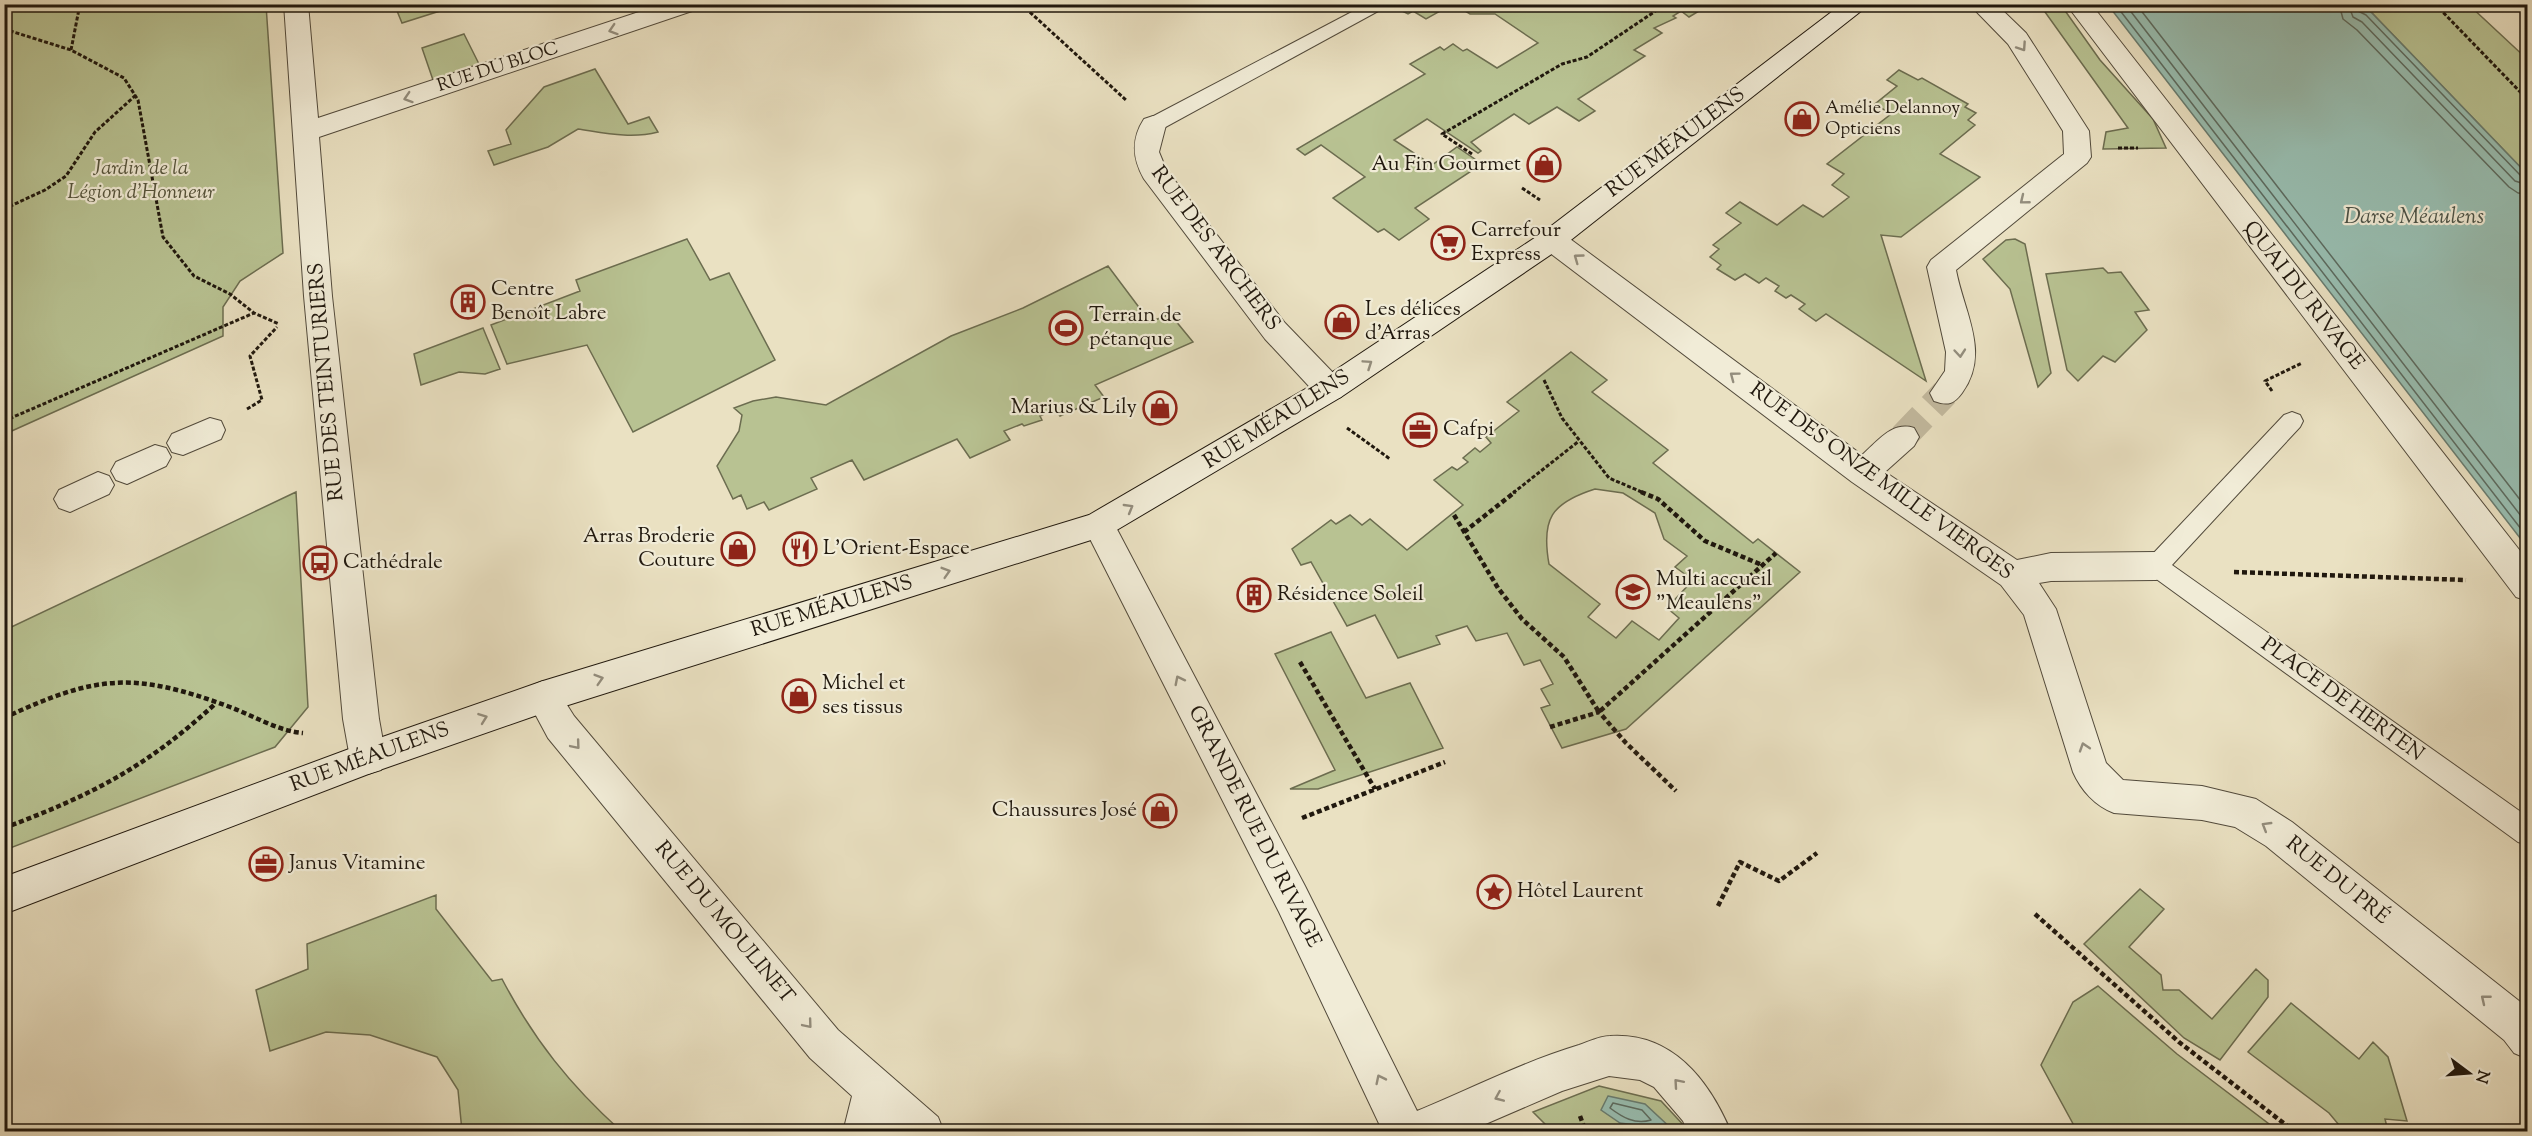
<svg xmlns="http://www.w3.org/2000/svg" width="2532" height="1136" viewBox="0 0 2532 1136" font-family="'Sorts Mill Goudy',serif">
<rect width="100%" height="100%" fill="#eae1c2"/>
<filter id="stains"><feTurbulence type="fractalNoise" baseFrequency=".00333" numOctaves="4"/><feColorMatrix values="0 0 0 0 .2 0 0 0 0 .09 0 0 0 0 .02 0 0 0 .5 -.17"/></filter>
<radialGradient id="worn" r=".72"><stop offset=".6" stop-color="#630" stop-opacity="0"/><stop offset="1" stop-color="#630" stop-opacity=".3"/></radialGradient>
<!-- green -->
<path fill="#b8c292" stroke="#6c6d50" stroke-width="1.5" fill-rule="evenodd" d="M4,5h262l17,248 -43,28 -17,26v29l-218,98z
M399,5v-1l60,1 -57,18 -7,-17z
M1390,5v-1l61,1 -25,14 -13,-8 -5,3z
M1455,5h254l-20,12 -8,-6 -8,5 3,2 -22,10 8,5 -28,17 11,6 -67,43 17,12 -16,10 -22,-14 -28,17 -15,-10 -43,28 10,9 -3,2 -51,-34 -33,21 38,25 25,-18 25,17 -67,44 14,11 -30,21 -15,-11 -6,3 -45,-34 32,-21 -44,-32 -16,10 -8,-6 128,-75 -15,-10 30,-17 4,3 9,-6 10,7 4,-2 30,19 41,-25 -43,-29h-25z
M2040,5h21l39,55 53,59 13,29 -63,1 3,-17 22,-4z
M2355,5h114l58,54v115l-158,-164z
M464,34l15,30 -46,16 -11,-32z
M595,69l33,55 21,-7 9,15c-27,7 -53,1 -80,-3l-30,18 -54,18 -6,-14 23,-7 -5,-14 38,-43z
M1899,70l19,10 4,-2 46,26 -3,3 11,6 -8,7 7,5 -35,29 40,23 -79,60 -20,-2 45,146 -100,-67 -10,7 -17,-12 6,-5 -14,-9 -5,3 -11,-7 4,-5 -13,-8 -7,5 -14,-9 -10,6 -18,-11 4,-4 -11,-8 9,-8 -6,-4 28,-22 -15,-10 14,-11 37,23 26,-20 20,12 26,-20 -17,-12 12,-11 -17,-10 64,-50 -16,-10 22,-18 -10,-6z
M687,239l23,41 19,-7 46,87 -142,72 -46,-87 -80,19 -16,-39 89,-34 -4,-11z
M2015,239l10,5 26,129 -13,14 -28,-98 -27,-30 23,-19z
M1108,266l42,56 20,-8 23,28 -98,43 9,12 -44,19 -5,-7 -15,7 2,4 -18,6 -2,-2 -18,7 6,9 -40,18 -13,-19 -93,41 -12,-20 -41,18 6,11 -48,21 -5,-8 -17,7 -6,-14 -8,4 -16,-33 22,-35 3,-16 -8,-7 19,-7 23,-4 50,8 125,-69 72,-28z
M2103,268l5,5 13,-1 28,38 -14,2 12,18 -32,32 -12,-6 -25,25 -11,-11 -21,-96z
M483,328l17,41 -15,5 -26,-2 -38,13 -7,-31z
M1571,352l36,28 -15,12 76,58 -15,13 100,80 5,-4 42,33 -174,157 -64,19 -21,-40 9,-3 -9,-16 12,-5 -13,-24 -16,5 -17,-32 -31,8 -9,-15 -31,10 4,8 -42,14 -23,-43 -28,11 -36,-64 -10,3 -9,-16 39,-29 5,4 14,-9 12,10 8,-6 37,31 56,-45 -29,-25 18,-13 5,3 11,-8 -5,-4 12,-10 5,4 11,-9 -5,-6 33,-26 -12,-9zM1595,489l28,4 32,20 9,26 23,17 -12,11 18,13 -26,28 12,10 -20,22 -27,-19 -16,17 -28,-21 12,-13 -51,-40c-8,-45 2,-61 46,-75z
M296,492l12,215 -33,40 -270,103v-220z
M1331,632l35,66 44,-15 33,65 -125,41h-28l45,-19 -60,-116z
M2140,889l24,20 -35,38 32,28 2,15h16l33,29 44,-50 12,11v17l-48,63 -36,-22 -100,-94z
M436,895v14l56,72 10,-2c32,61 68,106 119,152h-159l-4,-41 -21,-33 -67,-22 -44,-3 -56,19 -14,-61 52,-21 -1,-25z
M2098,986l79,68 96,73 1,4h-197l-36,-66 32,-63z
M2291,1003l68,56 14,-17 15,15 19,64 -22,-2 3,12h-44l-15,-18 -81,-61z
M1599,1086l62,15 28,30h-137l-19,-19z"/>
<!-- water -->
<path fill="#98beb1" stroke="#687c70" stroke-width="1.5" d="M2355,5l14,5 158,164v373l-419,-542z
M1608,1096l37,8 29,27h-21l-3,-4 -30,-4 -19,-13z"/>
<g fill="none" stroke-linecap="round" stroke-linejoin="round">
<!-- shore -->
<path stroke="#5c6b60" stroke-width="1.5" d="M2115,4l413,534
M2125,4l403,521
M2136,4l392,506
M2339,4l4,15 14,11 152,157 9,6 10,1
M2348,4l5,13 9,5 153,159 13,4
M2356,4l2,7 8,4 155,161 7,2
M1613,1103l29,7 9,10c-16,5 -29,-3 -41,-12z"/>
<!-- street-tunnel -->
<path stroke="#c2b99e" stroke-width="28" stroke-dasharray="28 14" stroke-linecap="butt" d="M1903,437l42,-44"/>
<defs>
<path id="lane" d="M1367,4h24l-231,126h-14l-3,-5 3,-5z
M2292,412l8,3 3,6 -3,6 -128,138 356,252v28l-10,-3 -370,-269 -4,-7 4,-7 136,-144z"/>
<path id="street" d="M284,4h24l10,114 345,-114h38l-3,5 -379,128 13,159 47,423 7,39 -5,12 -13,4 -13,-4 -5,-12 -7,-39 -39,-423z
M1969,4h27l30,29 63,98 2,26 -4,6 -131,107c8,43 35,83 6,123 -8,11 -14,13 -28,8l-4,-8 15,-22 1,-19 -19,-85 4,-7 133,-106 -1,-23 -55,-87z
M2066,4h25l437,557v40l-12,-4z
M1153,116l9,3 4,6 -7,27 7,17 119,154 56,58 4,8 -4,8 -11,4 -11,-4 -54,-58 -121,-160c-12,-21 -13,-40 0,-60z
M1552,230l10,3 300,222c16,-14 30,-34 52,-27l5,9 -5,9 -29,26 132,88 34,-7 105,-1 12,4 4,10 -4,10 -12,4 -105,1 -12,2 17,26 50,154 17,17 79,6 54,13 36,23 236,186v51l-14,-6 -10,-13 -238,-194 -31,-19 -33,-7 -88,-7c-19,-7 -33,-23 -41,-41l-49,-157 -23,-30 -149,-103 -310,-235 -4,-7 4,-7z
M210,418l11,3 4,9 -4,9 -38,16 -11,-3 -5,-9 5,-9z
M155,445l11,3 5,9 -5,9 -39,18 -11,-4 -5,-9 5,-9z
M98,472l11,4 5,9 -5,9 -39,18 -11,-4 -5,-9 5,-9z
M1099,512l11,4 195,370 112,225c53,-22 106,-49 162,-66 9,-3 21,-9 31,-9 62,-4 99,44 121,96h-43l-5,-11 -29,-34 -14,-7 -31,-4 -47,15 -95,41h-84l-104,-220 -196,-387 5,-9z
M543,681l12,5 19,30 264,314 100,87 6,15h-53l-5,-5 -1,5h-42l9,-36 -42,-38 -262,-320 -22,-41 5,-11z"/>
<path id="secondary" d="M1842,4h28l-308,243 -221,150 -231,137 -567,179 -172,60 -367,141v-37l364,-135 175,-61 546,-166 230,-134 223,-148z"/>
</defs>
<!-- lane casing -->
<use href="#lane" stroke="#524a3b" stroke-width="2"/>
<!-- street casing -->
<use href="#street" stroke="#524a3b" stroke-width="2"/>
<!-- secondary casing -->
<use href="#secondary" stroke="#20180e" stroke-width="2"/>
<!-- path-far1 -->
<path stroke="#20180e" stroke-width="3" stroke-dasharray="4 2" stroke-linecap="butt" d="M1021,4l105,96
M2435,4l93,96
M4,29l67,21 53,28 14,22 25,137 31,39 36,18 24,19 25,11
M71,50l9,-46
M2118,148h20
M1472,154l-30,-20 120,-70 25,-7 79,-53
M1522,188l18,12
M4,209l41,-19 21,-14 29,-44 41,-37
M1544,380l18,38 47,60 35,15
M2272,391l-7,-10 37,-18
M247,409l15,-9 -12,-44 27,-29
M4,421l250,-108
M1347,428l43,31
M1513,493l66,-52"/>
<!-- path -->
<path stroke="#20180e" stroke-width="4.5" stroke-dasharray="5 3" stroke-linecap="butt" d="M1641,492l17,7 47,42 57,24
M1454,515l44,73 24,31 42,38 35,55 177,-159
M1464,532l51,-40
M2234,572l232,8
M1300,662l75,127
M4,718c92,-43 129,-47 226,-11 24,9 48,24 73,26
M1550,727l49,-15 27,31 50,48
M1302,818l143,-56
M4,828c88,-33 141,-60 211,-124
M1718,906l22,-44 39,19 38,-28
M2035,914l144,128 116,90
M1580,1116l6,16"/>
<!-- lane -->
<use href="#lane" fill="#f1ecd7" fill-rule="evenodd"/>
<!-- street -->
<use href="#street" fill="#f1ecd7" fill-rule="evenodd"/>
<!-- secondary -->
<use href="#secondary" fill="#f1ecd7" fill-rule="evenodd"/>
</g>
<!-- one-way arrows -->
<defs><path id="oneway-chevron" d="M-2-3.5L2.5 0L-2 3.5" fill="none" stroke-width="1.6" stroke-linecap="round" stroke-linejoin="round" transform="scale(1.5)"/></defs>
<g stroke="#938d7d">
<use href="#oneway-chevron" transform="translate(613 30) rotate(162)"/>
<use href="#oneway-chevron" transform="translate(2022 47) rotate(56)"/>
<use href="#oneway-chevron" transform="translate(408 98) rotate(162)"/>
<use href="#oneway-chevron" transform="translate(2024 200) rotate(141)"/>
<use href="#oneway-chevron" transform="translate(1578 258) rotate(-144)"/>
<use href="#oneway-chevron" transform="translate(1960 353) rotate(85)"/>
<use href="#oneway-chevron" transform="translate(1368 364) rotate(-34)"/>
<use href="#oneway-chevron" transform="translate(1734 376) rotate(-143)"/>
<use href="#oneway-chevron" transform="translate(1129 508) rotate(-30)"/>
<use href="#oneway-chevron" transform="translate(946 572) rotate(-17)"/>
<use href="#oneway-chevron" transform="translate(599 679) rotate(-17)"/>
<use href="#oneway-chevron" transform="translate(1179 680) rotate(-117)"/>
<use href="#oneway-chevron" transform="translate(483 718) rotate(-20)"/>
<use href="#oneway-chevron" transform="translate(576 745) rotate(50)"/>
<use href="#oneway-chevron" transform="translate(2084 747) rotate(-108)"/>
<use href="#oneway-chevron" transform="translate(2266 826) rotate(-149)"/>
<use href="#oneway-chevron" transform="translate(2485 999) rotate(-141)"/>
<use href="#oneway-chevron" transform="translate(808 1024) rotate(50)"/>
<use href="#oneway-chevron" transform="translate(1380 1079) rotate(-116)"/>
<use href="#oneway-chevron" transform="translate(1678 1083) rotate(-131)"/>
<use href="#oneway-chevron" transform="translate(1499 1097) rotate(157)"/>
</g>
<!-- icons -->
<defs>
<symbol id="shop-ring" viewBox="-11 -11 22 22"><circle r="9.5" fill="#f1ecd7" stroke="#8f2418" stroke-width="1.5"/><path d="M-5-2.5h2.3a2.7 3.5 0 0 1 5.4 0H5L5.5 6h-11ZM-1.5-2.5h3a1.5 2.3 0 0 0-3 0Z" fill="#8f2418"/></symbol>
<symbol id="supermarket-ring" viewBox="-11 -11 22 22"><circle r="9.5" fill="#f1ecd7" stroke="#8f2418" stroke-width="1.5"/><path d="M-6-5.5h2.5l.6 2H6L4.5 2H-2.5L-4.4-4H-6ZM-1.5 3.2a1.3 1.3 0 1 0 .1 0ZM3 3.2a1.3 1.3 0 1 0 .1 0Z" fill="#8f2418"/></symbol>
<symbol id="building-ring" viewBox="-11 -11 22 22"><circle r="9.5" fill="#f1ecd7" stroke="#8f2418" stroke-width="1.5"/><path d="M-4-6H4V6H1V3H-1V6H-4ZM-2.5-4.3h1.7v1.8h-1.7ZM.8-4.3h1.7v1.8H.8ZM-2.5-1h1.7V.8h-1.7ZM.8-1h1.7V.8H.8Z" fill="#8f2418"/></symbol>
<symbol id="stadium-ring" viewBox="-11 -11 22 22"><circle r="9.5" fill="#f1ecd7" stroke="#8f2418" stroke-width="1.5"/><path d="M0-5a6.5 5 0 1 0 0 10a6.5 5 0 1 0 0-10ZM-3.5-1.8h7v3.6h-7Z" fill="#8f2418"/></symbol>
<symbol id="office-ring" viewBox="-11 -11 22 22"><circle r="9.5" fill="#f1ecd7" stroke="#8f2418" stroke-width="1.5"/><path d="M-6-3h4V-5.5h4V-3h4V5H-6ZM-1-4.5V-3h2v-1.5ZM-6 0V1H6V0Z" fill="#8f2418"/></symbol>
<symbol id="restaurant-ring" viewBox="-11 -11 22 22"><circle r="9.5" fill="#f1ecd7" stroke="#8f2418" stroke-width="1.5"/><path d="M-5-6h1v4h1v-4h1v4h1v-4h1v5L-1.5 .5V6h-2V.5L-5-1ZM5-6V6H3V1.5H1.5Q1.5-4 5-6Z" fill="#8f2418"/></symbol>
<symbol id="bus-ring" viewBox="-11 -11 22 22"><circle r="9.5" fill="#f1ecd7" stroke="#8f2418" stroke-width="1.5"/><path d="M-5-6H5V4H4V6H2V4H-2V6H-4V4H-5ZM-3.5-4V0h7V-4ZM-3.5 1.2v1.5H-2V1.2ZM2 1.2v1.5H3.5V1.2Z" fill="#8f2418"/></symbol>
<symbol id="school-ring" viewBox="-11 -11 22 22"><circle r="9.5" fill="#f1ecd7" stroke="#8f2418" stroke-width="1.5"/><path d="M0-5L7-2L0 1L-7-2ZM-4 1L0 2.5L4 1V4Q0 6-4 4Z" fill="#8f2418"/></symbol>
<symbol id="sight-ring" viewBox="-11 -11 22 22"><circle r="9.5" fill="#f1ecd7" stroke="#8f2418" stroke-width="1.5"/><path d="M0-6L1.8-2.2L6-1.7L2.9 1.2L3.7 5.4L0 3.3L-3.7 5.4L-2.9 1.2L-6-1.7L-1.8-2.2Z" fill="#8f2418"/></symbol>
</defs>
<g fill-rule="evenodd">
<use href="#shop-ring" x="1783" y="100" width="38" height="38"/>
<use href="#shop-ring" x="1525" y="146" width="38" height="38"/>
<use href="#supermarket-ring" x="1429" y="224" width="38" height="38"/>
<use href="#building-ring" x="449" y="283" width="38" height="38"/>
<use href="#shop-ring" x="1323" y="303" width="38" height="38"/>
<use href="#stadium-ring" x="1047" y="309" width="38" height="38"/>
<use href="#shop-ring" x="1141" y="389" width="38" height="38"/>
<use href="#office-ring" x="1401" y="411" width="38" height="38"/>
<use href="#shop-ring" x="719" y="530" width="38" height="38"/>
<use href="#restaurant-ring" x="781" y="530" width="38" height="38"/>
<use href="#bus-ring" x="301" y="544" width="38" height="38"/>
<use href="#school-ring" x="1614" y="573" width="38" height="38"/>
<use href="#building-ring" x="1235" y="576" width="38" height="38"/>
<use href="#shop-ring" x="780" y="677" width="38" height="38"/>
<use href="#shop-ring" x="1141" y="792" width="38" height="38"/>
<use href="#office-ring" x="247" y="845" width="38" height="38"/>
<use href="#sight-ring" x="1475" y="873" width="38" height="38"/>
</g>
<g text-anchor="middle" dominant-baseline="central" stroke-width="4.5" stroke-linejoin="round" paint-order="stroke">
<!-- far-street labels -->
<g font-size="18" fill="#20180e" stroke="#f1ecd7">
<text transform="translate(498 68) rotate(-18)">RUE DU BLOC</text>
</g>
<!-- far-poi labels -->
<g font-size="18" fill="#20180e" stroke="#f1ecd7" text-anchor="start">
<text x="1825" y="109">Amélie Delannoy<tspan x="1825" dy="21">Opticiens</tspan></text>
</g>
<!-- street labels -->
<g font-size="21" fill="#20180e" stroke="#f1ecd7">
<text transform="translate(1676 143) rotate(-37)">RUE MÉAULENS</text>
<text transform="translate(1215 249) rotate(53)">RUE DES ARCHERS</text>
<text transform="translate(2303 296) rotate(52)">QUAI DU RIVAGE</text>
<text transform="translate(327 382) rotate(-95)">RUE DES TEINTURIERS</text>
<text transform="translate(1277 420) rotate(-32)">RUE MÉAULENS</text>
<text transform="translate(1881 482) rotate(36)">RUE DES ONZE MILLE VIERGES</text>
<text transform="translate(832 607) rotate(-17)">RUE MÉAULENS</text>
<text transform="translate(2342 700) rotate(36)">PLACE DE HERTEN</text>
<text transform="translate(370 758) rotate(-20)">RUE MÉAULENS</text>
<text transform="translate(1254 827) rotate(63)">GRANDE RUE DU RIVAGE</text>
<text transform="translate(2337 881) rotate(39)">RUE DU PRÉ</text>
<text transform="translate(724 923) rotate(50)">RUE DU MOULINET</text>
</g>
<!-- poi labels -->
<g font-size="21" fill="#20180e" stroke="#f1ecd7" text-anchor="start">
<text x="1521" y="165" text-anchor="end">Au Fin Gourmet</text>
<text x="1471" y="231">Carrefour<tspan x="1471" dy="24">Express</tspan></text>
<text x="491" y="290">Centre<tspan x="491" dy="24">Benoît Labre</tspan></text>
<text x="1365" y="310">Les délices<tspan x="1365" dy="24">d’Arras</tspan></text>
<text x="1089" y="316">Terrain de<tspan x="1089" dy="24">pétanque</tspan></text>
<text x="1137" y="408" text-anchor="end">Marius &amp; Lily</text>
<text x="1443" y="430">Cafpi</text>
<text x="715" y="537" text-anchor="end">Arras Broderie<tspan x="715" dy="24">Couture</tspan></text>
<text x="823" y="549">L'Orient-Espace</text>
<text x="343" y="563">Cathédrale</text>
<text x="1656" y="580">Multi accueil<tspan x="1656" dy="24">"Meaulens"</tspan></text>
<text x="1277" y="595">Résidence Soleil</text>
<text x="822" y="684">Michel et<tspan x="822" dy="24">ses tissus</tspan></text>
<text x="1137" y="811" text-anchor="end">Chaussures José</text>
<text x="289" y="864">Janus Vitamine</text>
<text x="1517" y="892">Hôtel Laurent</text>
</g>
<!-- park labels -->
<g font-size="21" font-style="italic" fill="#55543c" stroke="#f1ecd7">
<text x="141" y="169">Jardin de la<tspan x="141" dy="24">Légion d'Honneur</tspan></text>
</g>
<!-- water labels -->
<g font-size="22" font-style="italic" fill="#4a5247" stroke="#f1ecd7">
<text x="2414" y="218">Darse Méaulens</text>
</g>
</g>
<!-- margin -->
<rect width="2532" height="1136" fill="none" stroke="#eae1c2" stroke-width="24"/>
<rect x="6" y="6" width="2520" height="1124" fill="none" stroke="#20180e" stroke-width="3"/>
<rect x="12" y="12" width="2508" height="1112" fill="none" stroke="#20180e" stroke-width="1.5"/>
<!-- north arrow -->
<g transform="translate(2469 1073) rotate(106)" stroke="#f1ecd7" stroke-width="4.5" paint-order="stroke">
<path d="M0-4.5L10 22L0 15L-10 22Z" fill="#20180e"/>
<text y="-9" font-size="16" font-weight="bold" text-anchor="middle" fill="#20180e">N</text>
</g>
<rect width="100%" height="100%" filter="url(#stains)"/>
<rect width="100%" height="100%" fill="url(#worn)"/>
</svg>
